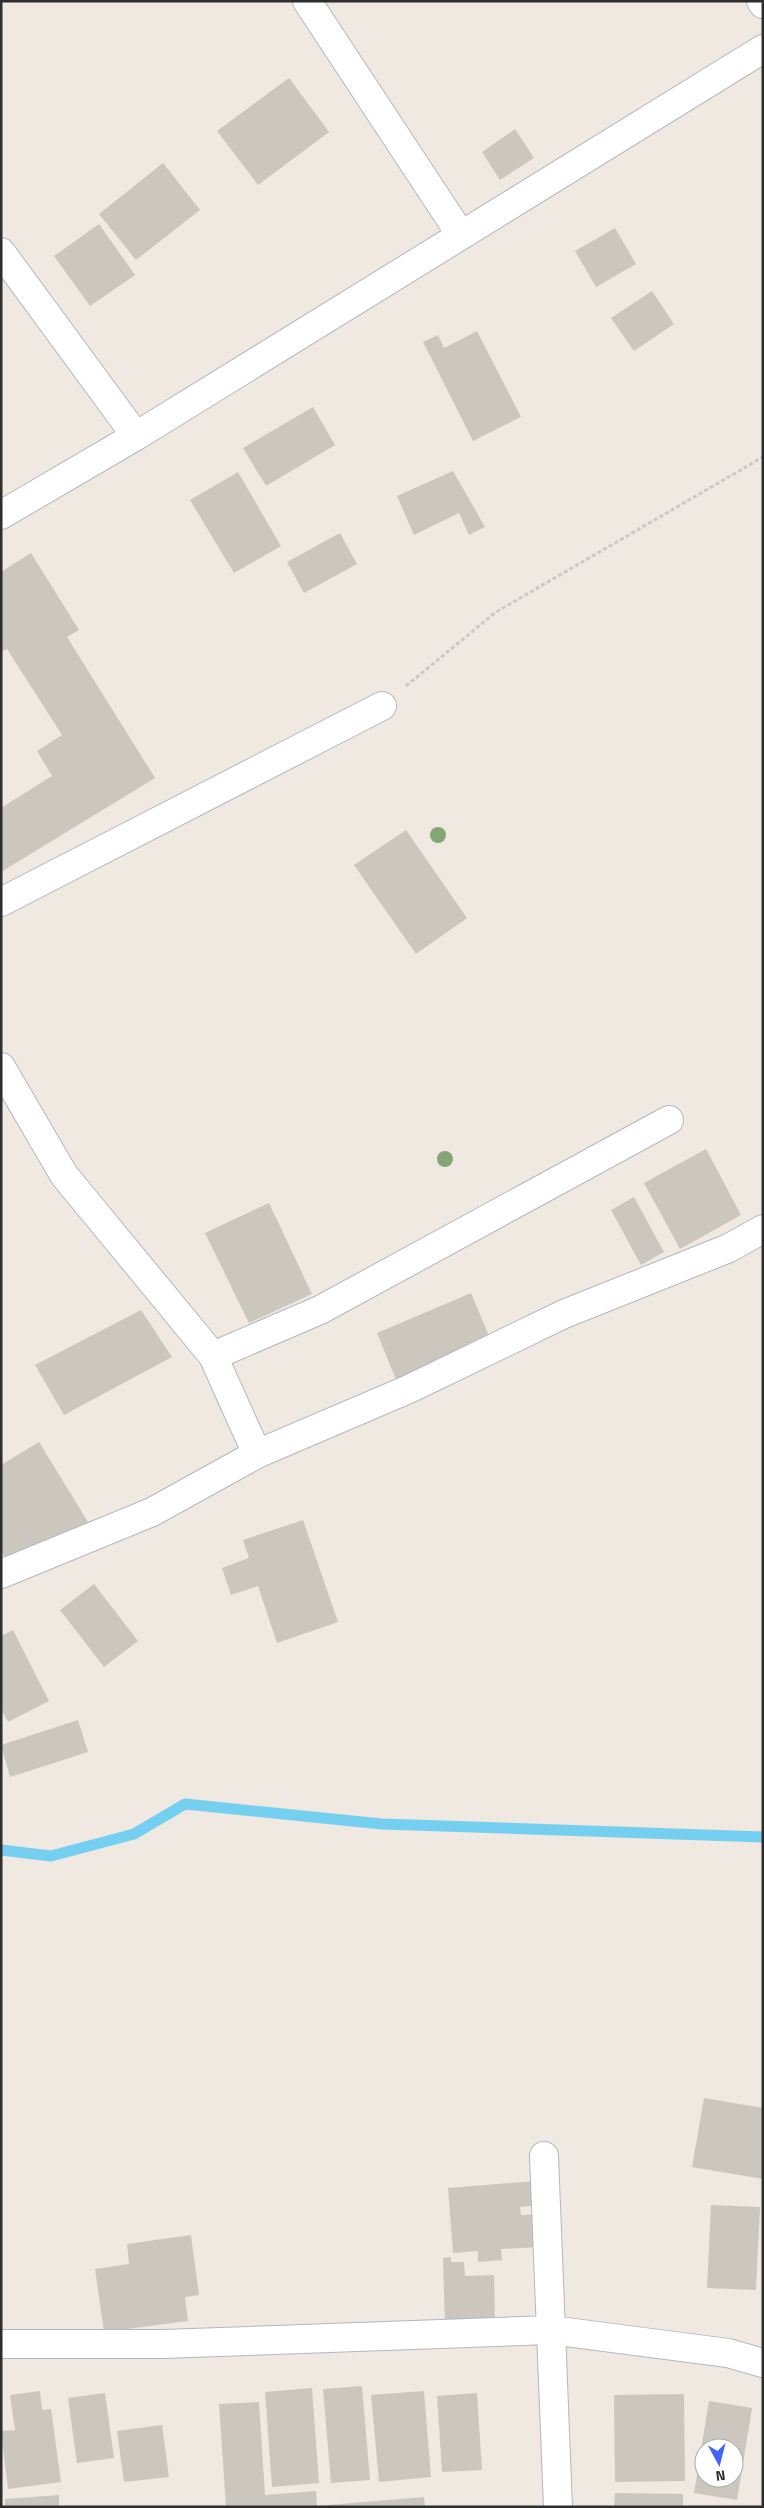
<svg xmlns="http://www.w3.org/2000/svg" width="764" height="2508" viewBox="0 0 764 2508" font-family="'Titillium Web',sans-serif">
<rect width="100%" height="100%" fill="#efe9e1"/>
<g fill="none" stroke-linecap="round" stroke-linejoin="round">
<!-- stream -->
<path stroke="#75cff0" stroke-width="11" d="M1,1850l50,6 83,-22 51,-30 197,20 381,13"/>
</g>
<!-- building -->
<path fill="#cbc7bf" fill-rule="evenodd" d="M289,78l40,54 -71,53 -41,-54z
M515,129l19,29 -34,22 -18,-28z
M163,163l37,47 -64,50 -37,-46z
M99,224l36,51 -45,31 -36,-50z
M615,228l21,36 -40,23 -21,-36z
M652,291l22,33 -40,27 -23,-33z
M477,331l44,86 -48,24 -50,-99 15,-7 6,13z
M313,407l22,38 -69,41 -23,-38z
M453,471l32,56 -16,8 -10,-22 -45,22 -17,-39z
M238,472l43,74 -47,27 -44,-73z
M340,533l17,31 -53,29 -17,-31z
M31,553l48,77 -12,7 88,141 -154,94v-64l51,-32 -15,-25 25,-16 -55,-86 -6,3v-80z
M406,830l61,88 -51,36 -62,-89z
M706,1149l35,66 -61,34 -36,-66z
M634,1197l30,55 -23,13 -30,-55z
M269,1203l43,91 -63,29 -44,-90z
M471,1293l21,50 -95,39 -20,-49z
M141,1310l31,47 -108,58 -29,-50z
M39,1442l49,80 -77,46 -10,-17v-86z
M303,1520l35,102 -61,21 -19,-57 -27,9 -9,-27 27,-10 -6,-18z
M94,1584l44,57 -34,26 -44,-57z
M13,1630l36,71 -41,21 -7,-13v-73z
M78,1720l10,32 -78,25 -9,-32z
M704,2098l59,10v71l-71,-12z
M537,2181l2,24 -19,2 1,8 19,-1 2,33 -41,2 1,11 -24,2v-11l-25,2 -5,-65z
M711,2205l49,2 -4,83 -49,-2z
M191,2235l8,60 -14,2 3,24 -84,11 -9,-63 34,-5 -2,-20z
M451,2257v5h13l1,14 29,-1 1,51 -50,2 -2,-70z
M362,2386l8,94 -39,3 -8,-94z
M312,2388l7,95 -47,4 -7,-95z
M40,2391l2,19 9,-1 10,73 -53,7 -7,-58 14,-1 -5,-35z
M424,2391l7,86 -52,5 -8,-87z
M105,2393l9,65 -37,5 -9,-65z
M477,2393l5,77 -40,2 -5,-76z
M684,2394l1,87 -70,1 -1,-87z
M709,2401l43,7 -15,92 -43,-7zM704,2448h30v30h-30z
M259,2402l6,93 51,-4 1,16h-91l-7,-103z
M162,2425l7,52 -45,5 -7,-51z
M615,2493l68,1v13h-69z
M59,2495v12h-54v-8z
M424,2497l1,10h-96l-1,-2z"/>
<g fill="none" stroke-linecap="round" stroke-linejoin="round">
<defs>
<path id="minor" d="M307,1l154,234
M761,1l2,3
M1,252l135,184
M1,515l135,-79 627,-387
M1,902l381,-196
M1,1067l63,108 149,181 44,98
M213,1356l107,-46 349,-190
M1,1574l151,-62 105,-58 152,-65 155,-75 165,-66 34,-19
M544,2156l14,351
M1,2344h162l388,-14 177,23 35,10"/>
</defs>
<!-- minor casing -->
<use href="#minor" stroke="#b4b7c1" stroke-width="30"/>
<!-- path -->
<path stroke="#c9c9c9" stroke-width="3" stroke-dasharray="4 2.5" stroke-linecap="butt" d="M406,686l90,-74 267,-155"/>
<!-- minor -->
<use href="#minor" stroke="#fff" stroke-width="28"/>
</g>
<!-- trees -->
<g fill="#84a574">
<circle cx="438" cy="835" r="8"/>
<circle cx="445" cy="1159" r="8"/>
</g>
<!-- border -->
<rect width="764" height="2508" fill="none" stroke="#2e2e2e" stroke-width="5"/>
<!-- north arrow -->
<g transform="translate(719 2463) rotate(173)"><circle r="24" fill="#ffffff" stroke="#ababab"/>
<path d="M0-4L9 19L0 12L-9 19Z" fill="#4264fb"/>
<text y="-8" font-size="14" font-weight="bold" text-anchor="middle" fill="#2e2e2e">N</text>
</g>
</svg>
